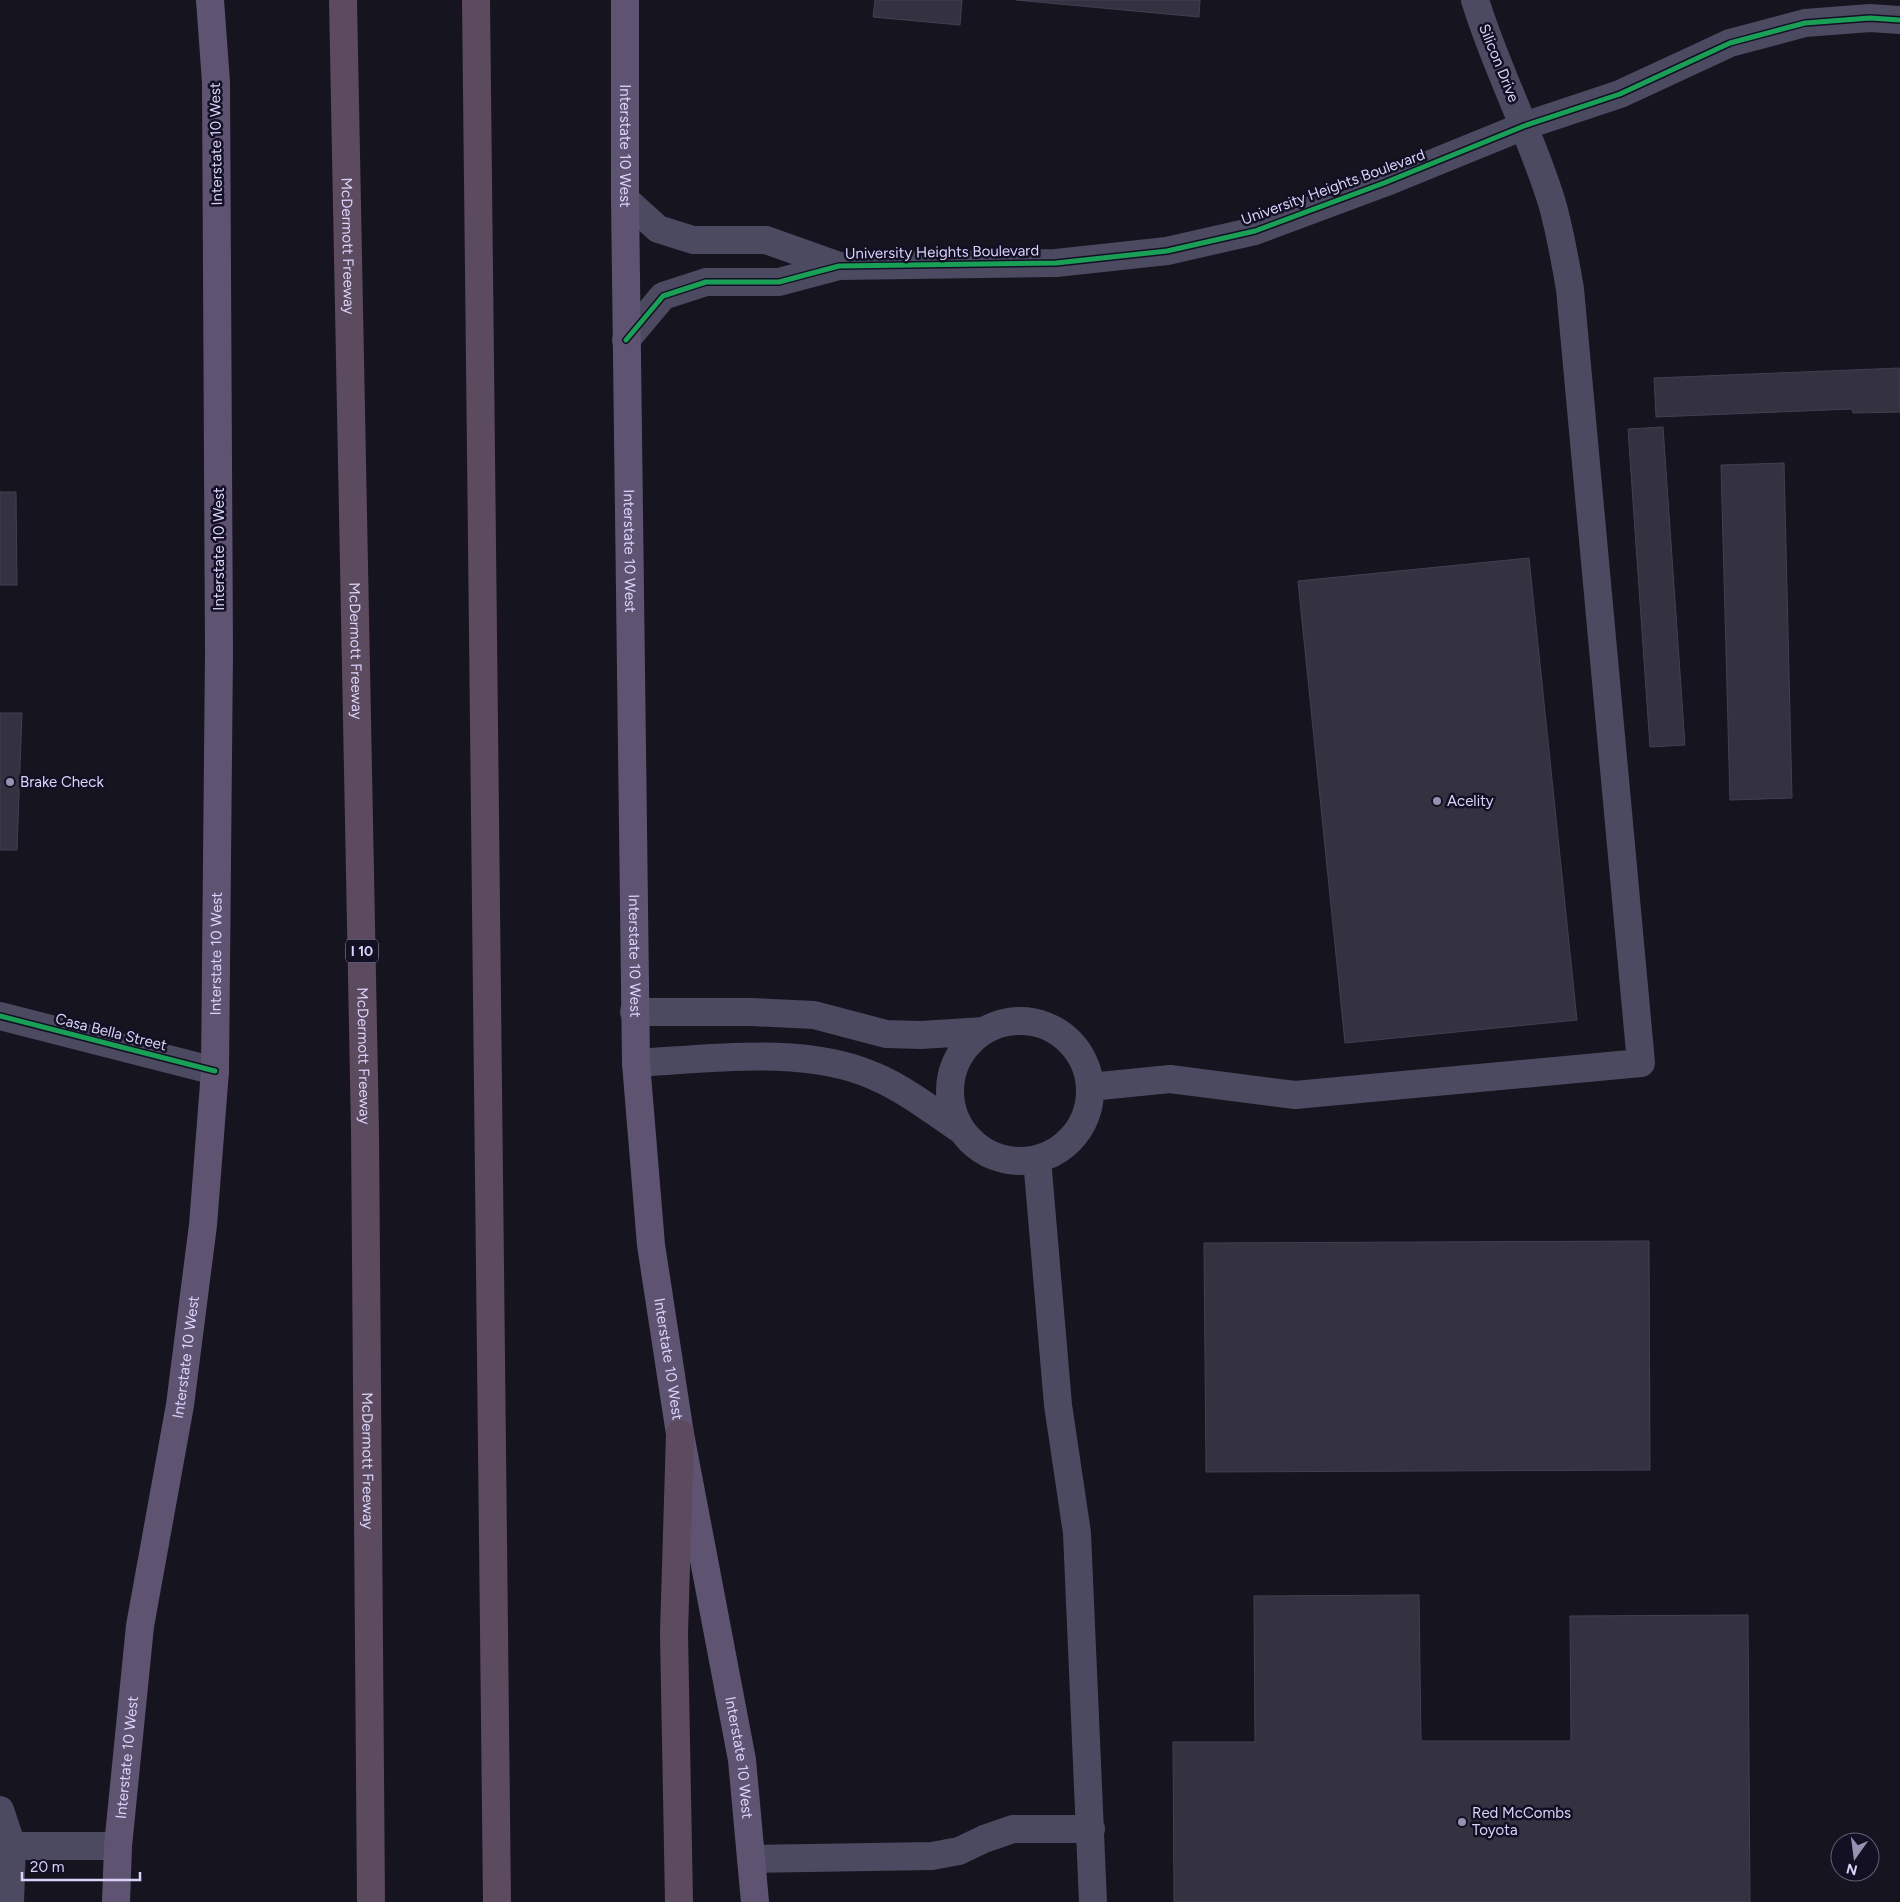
<svg xmlns="http://www.w3.org/2000/svg" width="1900" height="1902" viewBox="0 0 1900 1902" font-family="Figtree,sans-serif">
<rect width="100%" height="100%" fill="#16141f"/>
<!-- building -->
<path fill="#343241" stroke="#433f52" d="M875,0h87l-2,25 -87,-8z
M1016,0h184l-1,17z
M1900,368v44l-47,1 -1,-4 -196,8 -2,-39z
M1663,427l22,318 -35,2 -22,-318z
M1784,463l8,335 -62,2 -9,-335z
M0,492h16l1,93h-17z
M1529,558l48,462 -232,23 -47,-462z
M0,713h22l-5,137h-17z
M1649,1241l1,229 -444,2 -2,-229z
M1419,1595l2,146h150l-1,-125 178,-1 2,287h-576l-1,-160h82l-1,-146z"/>
<g fill="none" stroke-linecap="round" stroke-linejoin="round">
<!-- minor -->
<path stroke="#4b4a60" stroke-width="28" d="M625,199l33,30 35,11h73l73,26
M626,340l37,-44 43,-14h73l60,-16 217,-3 111,-12 88,-20 129,-48 140,-57 96,-32 110,-51 75,-20 65,-5 30,2
M634,1012h117l63,3 72,19 35,1 63,-4
M0,1016l215,55
M950 1091a70 70 0 1 1 140 0a70 70 0 1 1-140 0Z
M636,1063c73,-4 169,-18 238,13 31,13 59,35 87,54
M1090,1087l80,-8 125,16 346,-32 -71,-774c-5,-29 -10,-58 -18,-86 -21,-69 -56,-134 -77,-203
M1037,1159l21,246 19,128 16,369
M0,1810l12,36 -2,56
M12,1846h106
M751,1859l181,-3 27,-5 25,-12 29,-10h78"/>
<!-- major -->
<g stroke="#5e5471" stroke-width="28">
<path id="s1" d="M625,0v199l11,864 15,182 29,189 62,326 13,142"/>
<path id="s2" d="M116,1902l2,-56 22,-220 40,-221 23,-180 12,-154 4,-419 -3,-570 -6,-82"/>
</g>
<!-- highway -->
<g stroke="#5c4a5f" stroke-width="28">
<path id="s3" d="M343,0l22,1130 6,772"/>
<path d="M476,0l21,1902"/>
<path d="M679,1902l-5,-269 6,-199"/>
</g>
<defs>
<path id="cycleway" d="M626,340l37,-44 43,-14h73l60,-16 217,-3 111,-12 88,-20 129,-48 140,-57 96,-32 110,-51 75,-20 65,-5 30,2
M0,1016l215,55"/>
</defs>
<!-- cycleway casing -->
<use href="#cycleway" stroke="#131024" stroke-width="8"/>
<!-- cycleway -->
<use href="#cycleway" stroke="#1a9f57" stroke-width="5"/>
</g>
<!-- markers -->
<g fill="#9591af" stroke="#131024" stroke-width="2">
<circle cx="10" cy="782" r="5"/>
<circle cx="1437" cy="801" r="5"/>
<circle cx="1462" cy="1822" r="5"/>
</g>
<g text-anchor="middle" dominant-baseline="central" stroke-width="5" stroke-linejoin="round" paint-order="stroke">
<!-- shield labels -->
<rect fill="#131024" stroke="#9e99bc" stroke-width="1" x="346" y="939.5" width="32" height="23" rx="4"/>
<g font-size="14" font-weight="bold" fill="#dad4fd">
<text x="362" y="951">I 10</text>
</g>
<!-- street labels -->
<g font-size="15" fill="#dad4fd" stroke="#131024">
<text transform="translate(1499 63) rotate(68)">Silicon Drive</text>
<text transform="translate(216 144) rotate(-91)">Interstate 10 West</text>
<text stroke="none"><textPath href="#s1" startOffset="146">Interstate 10 West</textPath></text>
<text transform="translate(1333 187) rotate(-20)">University Heights Boulevard</text>
<text stroke="none"><textPath href="#s3" startOffset="246">McDermott Freeway</textPath></text>
<text transform="translate(942 252) rotate(-1)">University Heights Boulevard</text>
<text transform="translate(219 549) rotate(-90)">Interstate 10 West</text>
<text stroke="none"><textPath href="#s1" startOffset="551">Interstate 10 West</textPath></text>
<text stroke="none"><textPath href="#s3" startOffset="651">McDermott Freeway</textPath></text>
<text stroke="none"><textPath href="#s2" startOffset="955">Interstate 10 West</textPath></text>
<text stroke="none"><textPath href="#s1" startOffset="956">Interstate 10 West</textPath></text>
<text transform="translate(111 1032) rotate(14)">Casa Bella Street</text>
<text stroke="none"><textPath href="#s3" startOffset="1056">McDermott Freeway</textPath></text>
<text stroke="none"><textPath href="#s2" startOffset="550">Interstate 10 West</textPath></text>
<text stroke="none"><textPath href="#s1" startOffset="1361">Interstate 10 West</textPath></text>
<text stroke="none"><textPath href="#s3" startOffset="1461">McDermott Freeway</textPath></text>
<text stroke="none"><textPath href="#s1" startOffset="1766">Interstate 10 West</textPath></text>
<text stroke="none"><textPath href="#s2" startOffset="145">Interstate 10 West</textPath></text>
</g>
<!-- poi labels -->
<g font-size="15" fill="#dad4fd" stroke="#131024" text-anchor="start">
<text x="20" y="782">Brake Check</text>
<text x="1447" y="801">Acelity</text>
<text x="1472" y="1813">Red McCombs<tspan x="1472" dy="17">Toyota</tspan></text>
</g>
</g>
<!-- north arrow -->
<g transform="translate(1855 1857) rotate(194)"><circle r="24" fill="#131024" stroke="#635e7b"/>
<path d="M0-4L9 19L0 12L-9 19Z" fill="#9591af"/>
<text y="-8" font-size="14" font-weight="bold" text-anchor="middle" fill="#dad4fd">N</text>
</g>
<!-- scale -->
<path d="M22 1872v8h118v-8" fill="none" stroke="#dad4fd" stroke-width="2.5"/>
<text x="30" y="1872" font-size="15" fill="#dad4fd" stroke="#131024" stroke-width="4" paint-order="stroke">20 m</text>
</svg>
